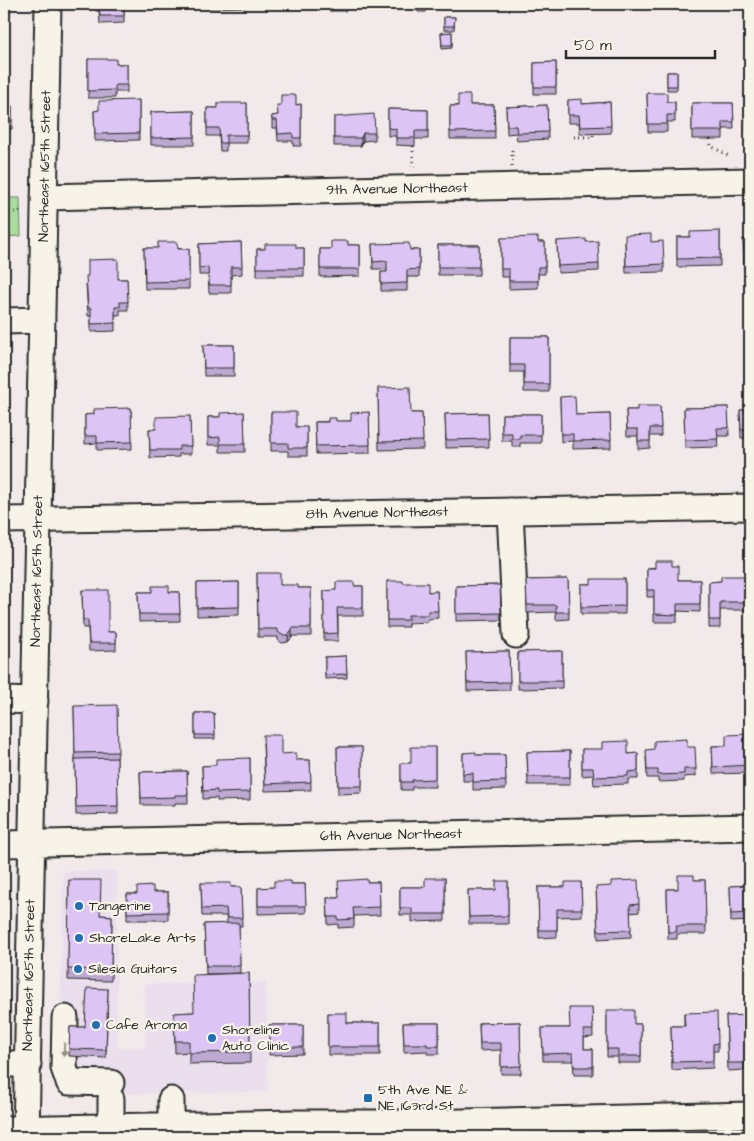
<svg xmlns="http://www.w3.org/2000/svg" width="754" height="1141" viewBox="0 0 754 1141" font-family="'Architects Daughter',sans-serif">
<rect width="100%" height="100%" fill="#f2eaea"/>
<filter id="ink" filterUnits="userSpaceOnUse"><feTurbulence type="fractalNoise" baseFrequency=".02" numOctaves="2"/><feDisplacementMap in="SourceGraphic" scale="10" xChannelSelector="R" yChannelSelector="G"/><feConvolveMatrix kernelMatrix="1 2 1 2 8 2 1 2 1" color-interpolation-filters="sRGB"/></filter>
<g filter="url(#ink)">
<!-- built -->
<path fill="#ebdfed" d="M63,871h54v177l28,-1 -1,-63 122,-2 2,110 -203,3 -6,-11z"/>
<!-- green -->
<path fill="#a9dc9d" stroke="#6a8464" d="M4,198h16l1,38 -17,1z"/>
<g fill="none" stroke-linecap="round" stroke-linejoin="round">
<defs>
<path id="minor" d="M44,197l706,-16
M4,321l38,-1
M510,511l6,124
M4,520l746,-13
M4,700l31,1
M4,844l746,-17
M65,1018l-1,50 5,14 42,1
M4,1064h24
M111,1099v28
M171,1100v26
M4,1129l290,-6h127l329,-8
M26,1137l22,-1133"/>
</defs>
<!-- minor casing -->
<use href="#minor" stroke="#2b2b2b" stroke-width="29"/>
<!-- path -->
<path stroke="#2b2b2b" stroke-width="3" stroke-dasharray="1 4" stroke-linecap="butt" d="M574,137h19v-3
M710,139l1,7 18,10
M413,146v22
M512,166v-18
M4,213l19,-2"/>
<!-- minor -->
<use href="#minor" stroke="#f7f3e8" stroke-width="25"/>
</g>
<!-- wall -->
<path fill="#bda9d2" stroke="#2b2b2b" d="M4,4h6v14h-6z
M96,4h28v19l-24,1 -1,-13h-3z
M153,4h41v2l-41,1z
M205,4h41v3l-41,1z
M268,4h30v2h-30z
M329,4h17v7h-17z
M394,4h33v2h-1v6h-8v-6h-2v3l-22,1z
M444,4h10v2h-10z
M633,4h31l-31,1z
M444,17h11l-1,13h-10z
M452,32v16l-10,1 -1,-16z
M88,59l28,5h11v28h-12v6h-27z
M556,62v32h-22v-31z
M667,72h10v18h-10z
M647,93l20,9h8v20h-8v10h-19z
M139,100v40l-44,1 -1,-30 5,-1z
M568,100l14,4 28,-2 1,31 -31,1 -1,-11h-11z
M747,102h3v28h-3z
M247,103v40h-21v8h-6l-1,-15h-12v-28h11z
M692,103h41l1,26h-11v10h-31z
M301,104v42h-8v-5h-15l-1,-13h-5v-12l6,-1 18,-10z
M470,105h24l1,34h-45v-33z
M547,105l1,34 -31,2 -1,-8 -9,1 -1,-27z
M4,106h8v23h-8v18z
M388,109l40,1v29h-13v7l-19,-1v-9h-8z
M194,111v34h-43v-33z
M334,117l41,16v7l-12,1 -2,5h-27z
M720,231v35l-43,1v-30h13z
M501,238l37,4h7v32h-7v14l-29,1v-12h-8z
M743,239h7v30h-6z
M557,241l29,1 13,22v7l-41,2z
M241,242l1,32 -11,1v18h-22l-1,-18h-9v-31z
M625,242h26l13,22v8l-38,1z
M372,244l38,6h9v27h-12v14h-26v-19h6v-3h-14z
M348,245h12v31l-40,1v-28h11z
M438,245h41v30h-41z
M144,248l45,1v40h-44z
M304,248v28h-47v-27z
M118,279h9l1,31h-8v5h-5v16l-24,1v-16h-3l-2,-33z
M510,337h39v55h-25v-20h-14z
M203,345h31v31h-30z
M378,388l33,25h11l1,36 -44,1z
M560,397l16,18 34,-1 1,34 -38,1v-8l-12,1z
M660,406l1,30h-11v12l-12,1v-13h-11l-1,-26h11z
M728,407l1,29h-12l1,11 -33,1 -1,-40z
M131,408l1,41 -35,1v-7l-12,1v-29l9,-1z
M740,410h10v28h-9z
M244,412l1,40h-25v-7h-12v-28h12z
M271,412l25,15h11v29h-19v-5h-17z
M369,412l1,41 -54,1 -1,-32 36,-1z
M488,413l1,34 -43,1 -1,-34z
M502,414h39v29h-21v4h-8v-6h-10z
M190,416l1,38h-12v3l-29,1 -1,-29h7z
M672,566l6,14h22v32l-23,-1v11h-23v-25h-7v-29z
M257,573l23,12 18,3h13v48h-19v2l-4,4 -6,1 -4,-3v-3h-20z
M750,576v34h-30v18h-11v-46l12,-1z
M568,579l1,40 -13,1v-8l-29,1 -1,-33z
M625,579v35h-44v-30h10z
M387,581l16,2 25,9 9,-1 1,27 -10,1v3l-20,1v4h-21z
M239,582v33l-42,1v-33z
M500,585l1,35 -45,1v-35z
M354,586h9v30h-25v25h-14v-50l12,-1z
M82,590l26,42h8v18l-27,1 -1,-23h-5z
M138,592h41l1,29 -41,1z
M509,651l1,39 -43,1 -1,-39z
M562,651v37l-44,1v-37z
M346,656l1,22 -22,1v-22z
M74,706l44,46 -1,7 1,55 -42,1z
M195,713h19l1,26h-20z
M750,734v39l-37,1 -1,-28h14z
M263,743l18,11 15,6h14l1,30 -46,1z
M337,747h25v46l-24,1z
M435,747v40h-23v3h-11v-27h10z
M687,747l9,22v7l-12,1v4l-26,1v-4h-11l-1,-21z
M582,749l46,5 10,-1v26h-10v5l-34,1 -1,-10 -11,1z
M570,751v34h-42l-1,-33z
M463,753l13,2h29l1,34 -33,1v-9h-10z
M250,758v42l-33,1v-3l-14,1 -1,-33 14,-1z
M187,771l1,32h-13v2h-34l-1,-33z
M445,878v43l-33,1v-7h-12v-28h25z
M69,880l32,35 11,1 -1,65 -43,-1z
M694,880h11l1,54h-29v5h-9l-1,-50h11z
M508,881v43h-39l-1,-34h28z
M367,882h12l1,33 -26,1v11l-16,1v-4l-10,1 -1,-27h12z
M581,882l1,34 -25,1v20l-18,1 -1,-51h27z
M201,883l30,4h10l1,39h-3l1,47 -34,1 -2,-50h23l-1,-8h-24z
M291,884h14l1,29 -48,1v-26l16,-1z
M750,885v36l-19,1 -1,-36z
M596,887l43,17v8l-9,1 1,24 -33,2z
M153,892h15v28h-41v-26h10z
M249,973l1,90 -61,1v-12l-14,1 -1,-40 20,-1z
M108,989l-2,69 -37,-2 1,-29h15z
M592,1008l1,29 -9,1v11h9v26h-19l-1,-14h-30l-1,-33h27z
M607,1010l27,14h7v39h-23v-6h-11z
M328,1013l19,10h33v32h-52z
M684,1013l34,30v8h-5v17l-41,2 -1,-44h13z
M750,1015v44h-5v11l-17,1 -2,-55z
M520,1022l1,52h-20v-24l-21,1 -1,-28z
M403,1023h36v31h-12v-3l-23,1z
M269,1025h34v29l-34,1z"/>
<!-- shaded-wall -->
<path fill="#9a89ab" stroke="#2b2b2b" d="M363,133v8l-2,5v-8z
M292,631v7l-4,4v-7z"/>
<!-- building -->
<path fill="#dcc4f4" stroke="#2b2b2b" d="M4,4h6v6h-6z
M99,4h25v12h-24z
M418,4h8v4h-8z
M444,17h11l-1,9h-10z
M452,32v13h-10l-1,-12z
M88,59h28v5h11v21h-12v5l-27,1z
M556,62v25h-22v-24z
M667,72h10v14h-10z
M647,93h20v9h8v13h-8v9h-19z
M281,95h15v10l5,-1v34h-8v-5l-15,1 -1,-14h-5v-4l6,-1 -1,-10h4z
M458,95h12v10h24l1,26 -45,1v-26h8z
M582,99v5l28,-2 1,24 -31,1 -1,-12h-11v-15z
M139,100v33l-44,1 -1,-23 5,-1v-9z
M747,102h3v20h-3z
M218,103h29v32h-21v8h-6l-1,-15h-12v-20h11z
M692,103h41l1,19h-11v9h-31z
M547,105l1,27 -31,1 -1,-7h-9l-1,-19z
M4,106h8v15h-8v19z
M388,109l40,1v21h-13v7h-19v-9l-8,-1z
M194,111v26l-43,1v-26z
M374,114l1,19h-12l-2,5h-27v-21z
M720,231v27l-43,1v-22h13v-5z
M651,234v8l12,-1 1,23 -38,2 -1,-31z
M538,237v5h7v25h-7v14h-29v-12h-8v-31z
M586,239v3l12,-1 1,23 -41,2 -1,-25z
M743,239h7v22h-6z
M331,241h17v4h12v24h-40v-20h11z
M158,242h19l1,7h11v32l-44,1 -1,-34h14z
M241,242l1,25h-11v18h-22l-1,-18 -9,1v-24z
M409,243l1,7h9v19l-12,1v13l-26,1v-12h6v-11l-14,1 -1,-18z
M265,244h31v4h8v20h-47v-19h8z
M438,245h41v22h-41z
M118,259v20h9l1,23h-8v5h-5v16l-24,1v-16h-3l-2,-32h2v-16z
M510,337h39v47h-25v-19h-14z
M203,345h31v23h-30z
M410,387l1,26h11l1,28 -44,1 -1,-54z
M575,396l1,19 34,-1 1,26 -38,1v-7h-12l-1,-37z
M637,406h23l1,22h-11v13h-12v-12h-11l-1,-19h11z
M728,407l1,21h-12l1,11 -33,1 -1,-32z
M131,408l1,34 -35,1v-7h-12v-21l9,-1v-5z
M740,410h10v20h-9z
M244,412l1,32h-25v-7l-12,1v-21h12v-4z
M271,412h25v15h11v21h-19v-5h-17z
M369,412l1,33 -54,1 -1,-24h13v-4h8v3h15v-8z
M488,413l1,26 -43,1 -1,-26z
M502,414h39v21h-21v4h-8v-6h-10z
M190,416l1,30h-12v4h-29l-1,-21h7v-12z
M655,561h17v5h6v14h22v24h-23v11l-23,-1v-24h-7v-22h8z
M257,573h23v12h18v3h13v40h-19v3l-4,4h-6l-4,-3v-3h-20z
M721,576h29v26h-30v18h-11v-38l12,-1z
M568,579l1,33h-13v-7h-29l-1,-25z
M591,579h34v27l-44,1v-23h10z
M387,581h16v2h25v9l9,-1 1,20h-10v4h-20v5h-21z
M239,582v25l-42,1v-25z
M336,582h18v4h9v22h-26l1,25 -14,1v-43l12,-1z
M500,585l1,28 -45,1v-28z
M152,586h17v6h10l1,22h-41l-1,-22h14z
M82,590h26v42h8v11h-27l-1,-23h-5z
M509,651l1,31 -43,1 -1,-31z
M562,651v30h-44v-29z
M346,656l1,18 -22,1v-18z
M117,705l1,47 -43,1 -1,-47z
M195,713h19l1,22h-20z
M750,734v31l-37,2 -1,-21h14v-11z
M263,735h18v19l15,-1v7h14l1,22 -46,2z
M687,739v8h8l1,22h-12v5l-26,1v-5h-11l-1,-20 8,-1v-8z
M628,741v13l10,-1v18l-10,1v4l-34,1 -1,-9h-11v-19h20v-7z
M337,747h25v39h-24z
M411,747h24v32l-23,1v2h-11v-19h10z
M570,751v26h-42l-1,-25z
M476,752v3h29l1,26 -33,1v-9l-10,1v-21z
M117,758l1,48 -42,1 -1,-48z
M250,758v34l-33,1v-3l-14,1 -1,-25 14,-1v-6z
M187,771l1,24h-13v2l-34,1 -1,-26z
M678,875h16v5h11l1,46h-30l1,6h-9l-1,-43h11z
M425,878h20v36h-33v-6h-12v-21h25z
M367,879v3h12l1,25 -27,1 1,11 -16,1v-3h-10l-1,-19h12l-1,-17z
M69,880h32l-1,35 12,1 -1,54 -43,-1z
M638,880l1,24 -9,1 1,25 -33,1 -2,-44 15,-1v-5z
M274,881h17v3h14l1,22h-48v-18l16,-1z
M496,881h12v35l-39,1 -1,-27h28z
M565,882h16l1,27h-25v21h-18l-1,-43h27z
M201,883h30v4h10l1,31h-15l-1,-10 -24,1z
M750,885v28l-19,1 -1,-28z
M153,886v6h15v20l-41,1v-19h10v-7z
M239,923l1,43h-34l-2,-42z
M249,973l1,79 -61,1v-12h-14l-1,-28 20,-1 -1,-37z
M87,988l21,1 -2,61 -37,-1 1,-22h15z
M569,1008h23l1,22h-9v19h9v18h-19l-1,-14 -30,1 -1,-26h28z
M607,1010h27v14h7v32h-23v-7h-11z
M717,1012l1,31 -5,1v17l-41,1 -1,-36h14l-1,-13z
M328,1013h19v10h33v24h-52z
M750,1015v36h-5v12h-17l-2,-47z
M520,1022l1,44 -20,1v-24h-21l-1,-20z
M403,1023h36v23h-12v-2h-23z
M269,1025h34v22h-34z"/>
<!-- one-way arrows -->
<defs><path id="oneway-solid" d="M-6-.8H1V-3.2L6.5 0L1 3.2V.8H-6Z" transform="scale(1.25)"/></defs>
<use fill="#918f8a" href="#oneway-solid" transform="translate(64 1050) rotate(92)"/>
</g>
<!-- markers -->
<g fill="#1f6fb2" stroke="#f7f3e8" stroke-width="2">
<circle cx="79" cy="906" r="5"/>
<circle cx="79" cy="938" r="5"/>
<circle cx="78" cy="969" r="5"/>
<circle cx="96" cy="1025" r="5"/>
<circle cx="212" cy="1038" r="5"/>
<rect x="363" y="1093" width="10" height="10" rx="2.5"/>
</g>
<g text-anchor="middle" dominant-baseline="central" stroke-width="4.5" stroke-linejoin="round" paint-order="stroke">
<!-- street labels -->
<g font-size="14" fill="#2b2b2b" stroke="#f7f3e8">
<text transform="translate(45 166) rotate(-89)">Northeast 165th Street</text>
<text transform="translate(397 189) rotate(-1)">9th Avenue Northeast</text>
<text transform="translate(377 513) rotate(-1)">8th Avenue Northeast</text>
<text transform="translate(37 571) rotate(-89)">Northeast 165th Street</text>
<text transform="translate(391 835) rotate(-1)">6th Avenue Northeast</text>
<text transform="translate(29 975) rotate(-89)">Northeast 165th Street</text>
</g>
<!-- poi labels -->
<g font-size="14" fill="#2b2b2b" stroke="#f7f3e8" text-anchor="start">
<text x="89" y="906">Tangerine</text>
<text x="89" y="938">ShoreLake Arts</text>
<text x="88" y="969">Silesia Guitars</text>
<text x="106" y="1025">Cafe Aroma</text>
<text x="222" y="1030">Shoreline<tspan x="222" dy="16">Auto Clinic</tspan></text>
<text x="378" y="1090">5th Ave NE &amp;<tspan x="378" dy="16">NE 163rd St</tspan></text>
</g>
</g>
<!-- margin -->
<rect width="754" height="1141" fill="none" stroke="#f7f3e8" stroke-width="20"/>
<rect x="10" y="10" width="734" height="1121" fill="none" stroke="#2b2b2b" stroke-width="2" filter="url(#ink)"/>
<!-- scale -->
<path d="M566 50v8h149v-8" fill="none" stroke="#2b2b2b" stroke-width="2.5"/>
<text x="574" y="50" font-size="15" fill="#2b2b2b" stroke="#f7f3e8" stroke-width="4" paint-order="stroke">50 m</text>
</svg>
